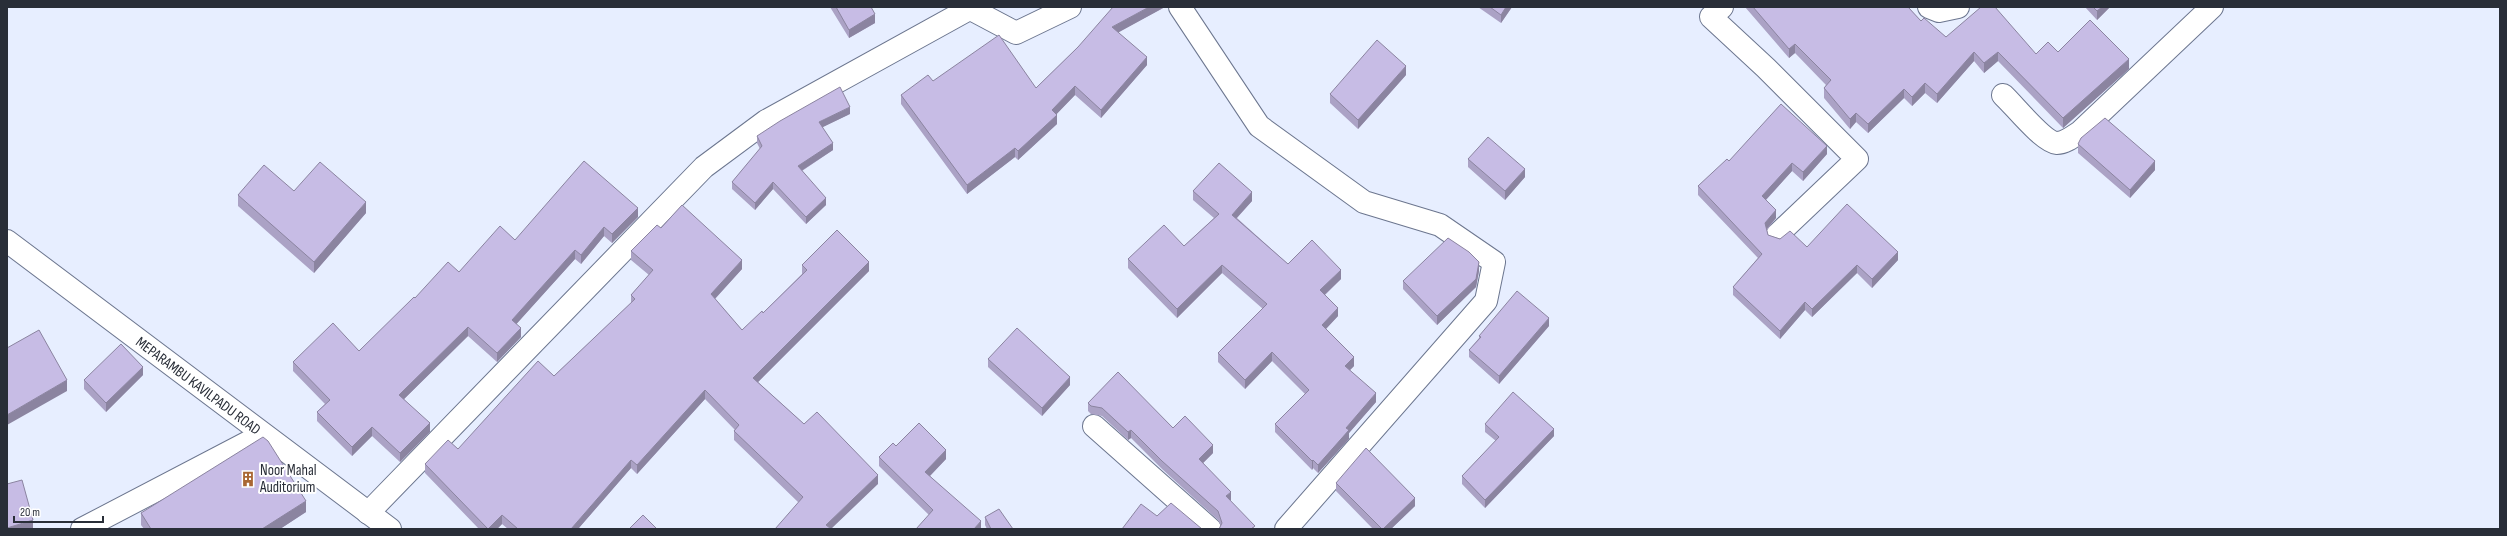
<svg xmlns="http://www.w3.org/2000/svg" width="2507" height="536" viewBox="0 0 2507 536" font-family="'Sofia Sans Condensed',sans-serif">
<rect width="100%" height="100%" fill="#e7eeff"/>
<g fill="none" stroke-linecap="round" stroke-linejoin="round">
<defs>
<path id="street" d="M967,7l49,26 54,-26
M1180,7l79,119 105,76 76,23 54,37 -8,39 -200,228
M1722,7l-11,10 55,51 91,91 -80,76
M1929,7l10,4 19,-4
M2003,95c11,10 40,47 54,48 8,0 17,-7 23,-11l132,-125
M1094,426l116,103
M368,513l336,-346 62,-46 203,-112
M82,529l180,-94"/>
<path id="secondary" d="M7,241l383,288"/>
</defs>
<!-- street casing -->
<use href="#street" stroke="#6c768f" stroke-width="24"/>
<!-- secondary casing -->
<use href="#secondary" stroke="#6c768f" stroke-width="24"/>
<!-- street -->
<use href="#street" stroke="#fff" stroke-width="22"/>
<!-- secondary -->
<use href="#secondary" stroke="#fff" stroke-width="22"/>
</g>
<!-- wall -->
<path fill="#aba2c5" d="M830,7h41l4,16 -26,15z
M1165,7l-47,25 29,33 -46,53 -26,-23 -19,19 1,10 -39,36 -3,-3 -48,37 -66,-90v-9l32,-14 103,7 42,-41z
M1478,7h34l-11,16z
M1745,7h163l13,14 25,16 90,17 22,-2 71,17 -66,59 -65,-67 -14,12 -10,-12 -37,42 -12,-10 -13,13 -8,-8 -36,35 -12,-11 -6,7 -26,-31v-10l2,-3 -31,-32 -6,5z
M2085,7h25l-13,13z
M1406,75l-48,54 -28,-26v-9z
M850,114l-28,13 11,23 -31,21 24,34 -20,19 -33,-35 -18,21 -23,-21v-7l28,-33 -3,-6v-7z
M2078,144l77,26 -25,28 -52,-45z
M1827,154l-24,27 -11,-10 -26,29 10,18 -9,12 1,5 39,12 91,13 -26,28 -15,-15 -45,44 -7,-7 -25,29 -47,-44v-8l25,-29 -60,-63v-9l31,-25z
M1468,159l57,18 -20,23 -37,-33z
M294,191l72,22 -52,60 -76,-67v-11z
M1193,191l59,10 -15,17 51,46 53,15 -16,16 13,21 -12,13 28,37 -4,4 26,32 -27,31v6l-31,34 -5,-5 -1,2 -37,-38v-8l30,-30 -33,-33 -27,28 -27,-27v-9l45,-44 -41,-36 -45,45 -49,-50v-9l56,-13 30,-28 -21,-18z
M638,217l-26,26 -8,-7 -23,28 -6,-5 -59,65 5,13 -24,25 -29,-26 -64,63 26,33 -30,30 -28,-26 -20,20 -35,-35v-9l8,-8 -32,-33v-9l66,-11 56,-53 44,-26z
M661,228l81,41 -27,30 27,31 21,-17 39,-39v-9l67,6 -111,111 46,42 74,60 -80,18 -64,-62v-9l1,-1 -30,-31 -68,75 -6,-6 -53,61h-70l-6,-5 -5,5h-18l-54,-56v-9l33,-15 96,-73 77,-73v-8l18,-20 -18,-15v-9z
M1479,271l-3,16 -39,38 -34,-36v-8z
M1549,326l-50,58 -30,-27v-7l10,-12v-2z
M988,359l82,26 -28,31 -54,-49z
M143,375l-37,37 -22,-23v-9z
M1088,403l85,25 40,25 -10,10 28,37 -1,1 25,28 -34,-3 -3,-6 -56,-51 -31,-31 -3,2 -26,-24 -11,-2 -3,-3z
M1485,424l69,12 -69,72 -23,-24v-8l34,-35 -11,-9z
M896,446l50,13 -16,17 51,53 -52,-14 -50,-49v-9z
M1336,483l79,23 -24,23h-18l-37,-38z
M306,512l-26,17h-136l-3,-4v-12z
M985,517l28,12h-26l-2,-4z"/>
<!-- shaded-wall -->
<path fill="#8b84a0" d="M1149,7h16l-53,29v-9z
M1506,7h6l-11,16v-8z
M2102,7h8l-13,13v-9z
M875,14v9l-26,15v-8z
M1795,44v9l-6,5v-9z
M1974,52v9l-37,42v-9z
M1998,52v9l-14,12v-10z
M1147,57v8l-46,53v-8z
M2129,59v10l-66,59v-10z
M1406,66v9l-48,54v-9z
M1925,83v10l-13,13v-9z
M1075,86v9l-23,24v-9z
M1904,89v9l-36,35v-9z
M850,107v7l-31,15v-7z
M1856,113v9l-6,7v-10z
M1057,115v9l-39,36v-9z
M833,143v7l-35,23v-7z
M1827,146v8l-24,27v-9z
M1015,148v9l-48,37v-9z
M2155,161v9l-25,28v-8z
M1792,163v8l-30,33v-8z
M1525,169v8l-20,23v-9z
M773,182v7l-18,21v-7z
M1252,192v9l-20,22v-8z
M826,198v7l-20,19v-7z
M366,202v11l-52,60v-11z
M638,208v9l-26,26v-9z
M1776,210v8l-11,13v-8z
M604,227v9l-23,28v-9z
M575,250v9l-63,70v-9z
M1898,252v8l-26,28v-9z
M742,260v9l-31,34v-9z
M869,262v9l-116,116v-9z
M1479,262v9l-3,16 -39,38v-9z
M1222,265v8l-45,45v-9z
M1857,265v8l-45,44v-8z
M1341,270v9l-21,20v-9z
M1805,302v8l-25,29v-8z
M1338,308v8l-16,17v-8z
M1549,318v8l-50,58v-8z
M468,327v9l-69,68v-9z
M521,328v9l-24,25v-9z
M1272,352v9l-27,28v-9z
M1354,357v9l-9,9v-9z
M143,367v8l-37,37v-9z
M1070,377v8l-28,31v-8z
M67,380v11l-60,34v-10z
M705,390v9l-68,75v-9z
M1376,393v9l-27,31v6l-31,34v-8l28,-37z
M430,423v9l-30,30v-9z
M372,427v9l-20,20v-9z
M1554,429v7l-69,72v-8z
M1131,430v8l-3,2v-8z
M1213,445v8l-14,14v-8z
M946,450v9l-21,22v-9z
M631,460v8l-53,61h-7z
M1313,460v8l-1,2v-9z
M878,475v9l-47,45 -5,-4z
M1231,492v8l-5,5v-9z
M1415,498v8l-24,23h-8z
M306,501v11l-26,17h-18z
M502,515v9l-5,5h-9z
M33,520v8l-26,1v-1z
M981,521v8h-7z"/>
<!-- building -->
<path fill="#c7bce5" stroke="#8b84a0" d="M836,7h35l4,7 -26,16z
M1113,7h36l-37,20 35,30 -46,53 -26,-24 -23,24 5,5 -39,36 -3,-3 -48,37 -66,-90 27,-20 5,6 66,-46 37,53 42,-41z
M1490,7h16l-5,8z
M1753,7h155l13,14 3,-3 22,19 35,-30h14l41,47 12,-12 10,10 32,-32 39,39 -66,59 -65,-66 -14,11 -10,-11 -37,42 -12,-11 -13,14 -8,-8 -36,35 -12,-11 -6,6 -26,-31 7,-8 -36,-36 -6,5z
M2093,7h9l-5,4z
M1377,40l29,26 -48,54 -28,-26z
M840,87l10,20 -31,15 14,21 -35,23 28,32 -20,19 -33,-35 -18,21 -23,-21 30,-36 -5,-10 23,-15z
M1781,104l46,42 -24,26 -11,-9 -30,33 14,14 -11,13 3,12 12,4 10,-8 17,16 40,-43 51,48 -26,27 -15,-14 -45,44 -7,-7 -25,29 -47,-44 29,-33 -64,-68 29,-27 2,2z
M2105,118l50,43 -25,29 -52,-46 3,-6z
M1488,137l37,32 -20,22 -37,-32z
M584,161l54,47 -26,26 -8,-7 -23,28 -6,-5 -63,70 9,8 -24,25 -29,-26 -69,68 31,28 -30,30 -28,-26 -20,20 -35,-35 13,-12 -37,-38 40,-39 26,28 55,-54 1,1 33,-36 11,10 41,-46 15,14z
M320,162l46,40 -52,60 -76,-67 26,-30 30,26z
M1219,163l33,29 -20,23 56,49 24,-24 29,30 -21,20 18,18 -16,17 32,32 -9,9 31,27 -30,35 3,2 -31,35 -5,-5 -1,1 -37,-37 34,-34 -37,-38 -27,28 -27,-27 49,-49 -45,-39 -45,44 -49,-50 36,-34 20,21 35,-32 -26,-23z
M682,205l60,55 -31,34 31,36 20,-19 1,2 44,-43 -5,-5 35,-35 32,32 -116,116 51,46 13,-12 61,63 -52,50 5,4h-56l28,-32 -69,-66 5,-6 -34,-35 -68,75 -6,-5 -60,69h-53l-16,-14 -14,14 -63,-65 23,-24 10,9 80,-88 16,15 81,-77 -4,-4 22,-25 -22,-19 26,-26 4,3z
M1448,238l21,14 10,10 -3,17 -39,37 -34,-35z
M1517,291l32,27 -50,58 -30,-26 12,-13 -2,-1z
M1017,328l53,49 -28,31 -54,-49z
M39,330l28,50 -60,35v-67z
M121,344l22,23 -37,36 -22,-23z
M1118,372l55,56 12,-12 28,29 -14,14 32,33 -5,4 29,30 -4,3h-32l3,-6 -4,-12 -56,-50 -31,-31 -3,2 -26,-24 -11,-2 -3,-3z
M1513,392l41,37 -69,71 -23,-24 37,-39 -14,-13z
M919,423l27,27 -21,22 56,49 -7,8h-58l17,-19 -54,-53 14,-14 3,3z
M263,437l5,4 38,60 -44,28h-111l-10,-16z
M1366,448l49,50 -32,31h-1l-46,-46z
M22,480l11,40 -26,8v-44z
M1171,503l31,26h-80l19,-25 16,12z
M999,509l14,20h-22l-6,-12z
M643,515l14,14h-28z"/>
<!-- icons -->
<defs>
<symbol id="building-bare" viewBox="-9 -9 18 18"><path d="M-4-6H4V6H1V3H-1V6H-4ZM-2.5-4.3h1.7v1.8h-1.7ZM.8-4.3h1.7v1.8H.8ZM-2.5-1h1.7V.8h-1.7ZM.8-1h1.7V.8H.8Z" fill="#a96734" stroke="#fff" stroke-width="2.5" paint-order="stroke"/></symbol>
</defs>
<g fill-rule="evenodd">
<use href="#building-bare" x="237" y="468" width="22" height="22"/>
</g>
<g text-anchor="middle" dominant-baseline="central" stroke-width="4" stroke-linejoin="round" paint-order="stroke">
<!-- street labels -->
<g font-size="15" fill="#292e38" stroke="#fff">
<text transform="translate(198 386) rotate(37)">MEPARAMBU KAVILPADU ROAD</text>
</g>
<!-- poi labels -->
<g font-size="15" fill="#292e38" stroke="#fff" text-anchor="start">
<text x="260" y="470">Noor Mahal<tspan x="260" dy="17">Auditorium</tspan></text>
</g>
</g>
<!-- border -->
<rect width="2507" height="536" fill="none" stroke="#292e38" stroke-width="16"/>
<!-- scale -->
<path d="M14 516v6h89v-6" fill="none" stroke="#292e38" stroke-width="2"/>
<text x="20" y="516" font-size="12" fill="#292e38" stroke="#ffffff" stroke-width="3" paint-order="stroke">20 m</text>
</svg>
